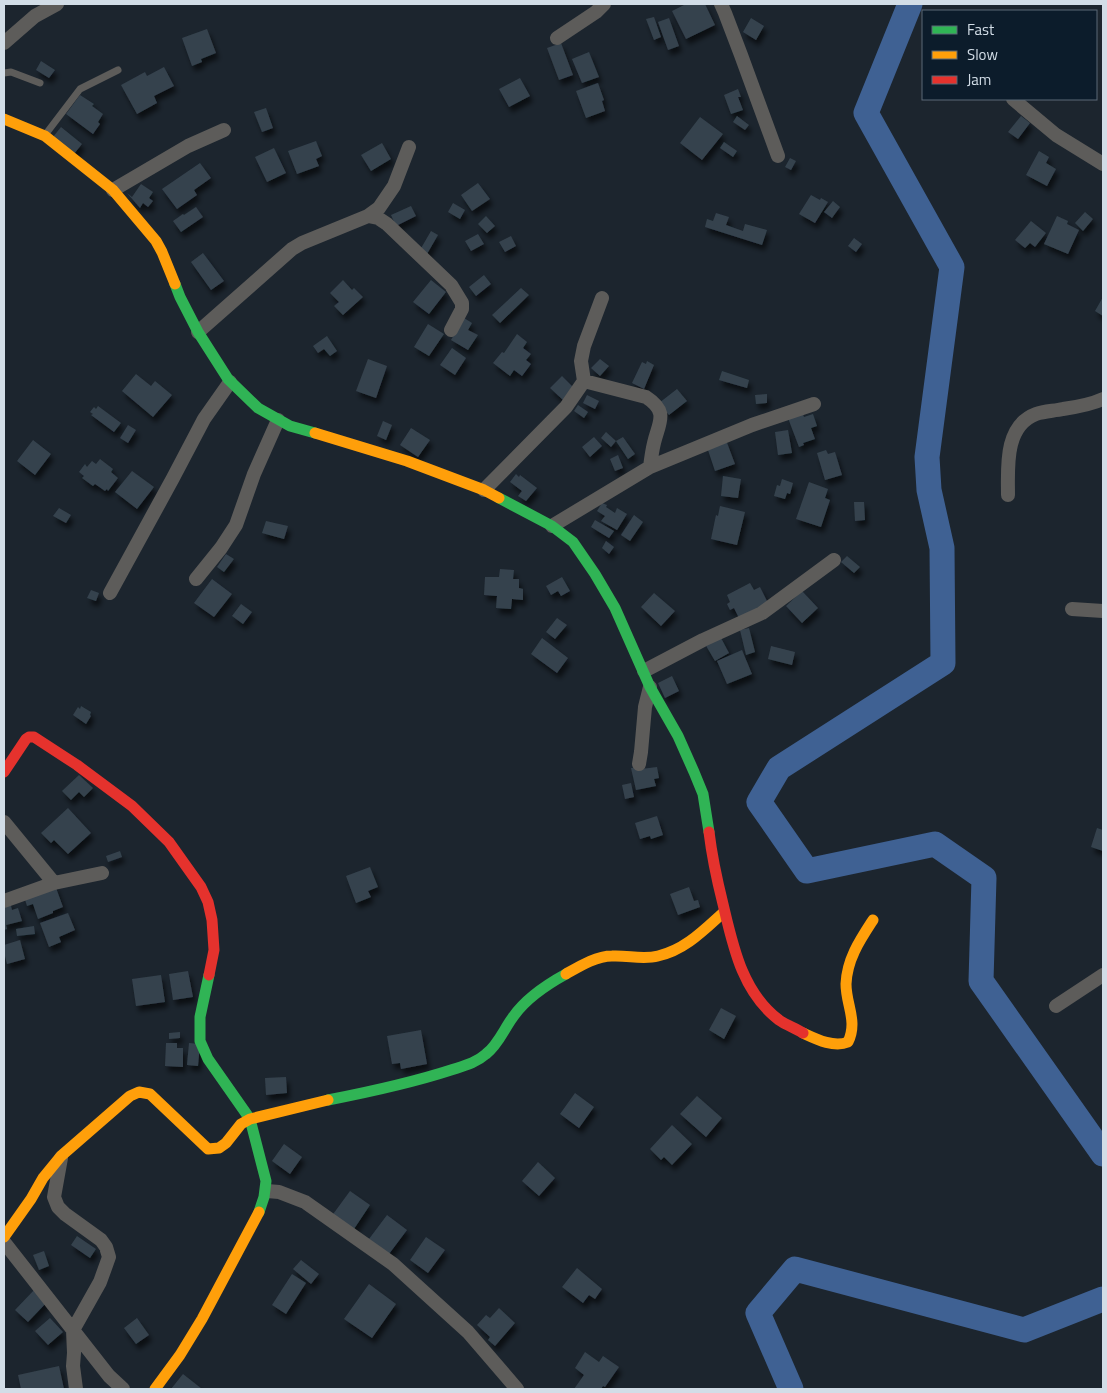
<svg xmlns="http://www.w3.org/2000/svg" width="1107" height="1393" viewBox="0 0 1107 1393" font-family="'Titillium Web',sans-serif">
<defs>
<filter id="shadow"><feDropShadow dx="3" dy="5.5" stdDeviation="2.5" flood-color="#0009"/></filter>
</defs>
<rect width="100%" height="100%" fill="#1c252e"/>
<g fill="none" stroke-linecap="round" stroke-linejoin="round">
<!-- river -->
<path stroke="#3f6193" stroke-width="25" d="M910,4l-44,109 86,154 -25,190 2,33 13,58 1,115 -164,105 -20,34 48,69 128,-27 49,34 -3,103 122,173
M791,1389l-33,-76 37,-44 229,61 79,-31"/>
</g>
<!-- building -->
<path fill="#35424d" filter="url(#shadow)" d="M686,4h19l10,21 -29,14 -14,-28z
M654,17l7,20 -7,3 -8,-21z
M669,18l10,28 -11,4 -10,-28z
M751,18l13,8 -8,14 -13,-8z
M207,29l9,24 -15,6 1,3 -10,4 -10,-28z
M561,43l12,32 -14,5 -12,-32z
M589,52l10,25 -17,6 -10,-24z
M41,61l14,9 -6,8 -13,-8z
M164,67l10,19 -20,10 3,7 -20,11 -16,-29 24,-13 2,4z
M520,78l10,18 -21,11 -10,-18z
M598,83l6,17 -2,1 3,10 -19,7 -10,-27z
M738,89l3,8h-3l5,13 -12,4 -7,-19z
M80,95l14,9 -2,2 11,8 -5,8 2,2 -7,10 -27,-20z
M266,108l7,20 -11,4 -8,-20z
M737,116l12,9 -4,5 -12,-8z
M1021,116l9,7 -12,16 -10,-7z
M700,117l23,17 -21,26 -22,-17z
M61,127l21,17 -8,10 -21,-17z
M316,141l6,15 -6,3 3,7 -22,8 -9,-23z
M724,142l13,9 -4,6 -13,-9z
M382,143l9,16 -20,12 -10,-16z
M274,148l12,25 -19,9 -12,-25z
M1039,151l10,6 -3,6 10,6 -9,17 -21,-11z
M790,158l6,3 -5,9 -6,-3z
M200,163l11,15 -17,12 3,5 -20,14 -15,-20z
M478,183l12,16 -18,12 -11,-16z
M141,184l12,8 -4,6 4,3 -5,6 -5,-4 -3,5 -13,-15 5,4z
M811,195l9,5 1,-2 7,4 -13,21 -16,-9z
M833,201l7,6 -8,11 -8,-6z
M453,203l12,7 -5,9 -12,-7z
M411,206l5,10 -20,10 -5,-11z
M196,207l7,10 -22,15 -8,-11 10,-7 1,1z
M1085,212l8,7 -10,12 -8,-8z
M716,213l13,4 -3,8 17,6 2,-7 22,6 -5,15 -57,-18 2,-8 6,2z
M486,216l9,10 -8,7 -9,-9z
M1057,216l11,5 -1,3 12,6 -11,24 -24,-10z
M1031,221l15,12 -11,14 -5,-4 -5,5 -10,-8z
M431,231l7,4 -11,19 -7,-4z
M478,234l6,10 -13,7 -6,-10z
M511,236l5,10 -11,6 -6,-10z
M854,238l8,6 -6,8 -8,-6z
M203,253l21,28 -13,9 -20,-28z
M484,275l7,9 -15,12 -7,-9z
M343,280l9,10 2,-2 9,9 -20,18 -9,-9 5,-4 -9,-9z
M431,280l15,12 -17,22 -16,-12z
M521,288l8,7 -29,28 -8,-8z
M1103,297v19l-8,-5z
M464,318l8,5 -4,7 10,5 -10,15 -17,-10z
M428,324l16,10 -15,22 -15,-9z
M517,334l10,8 -4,6 8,6 -5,6 5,4 -9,12 -8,-6 -4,6 -17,-13 9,-11 2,1z
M327,336l10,15 -7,5 -6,-7 -6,4 -5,-7z
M452,348l14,10 -11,17 -15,-10z
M368,359l19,7 -11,32 -20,-7z
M600,359l9,7 -9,10 -9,-8z
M647,361l7,4 -10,24 -12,-6 10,-21 4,2z
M722,371l27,9 -2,8 -28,-8z
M136,374l15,12 4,-5 17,14 -19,22 -31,-26z
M562,376l12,12 -11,12 -13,-12z
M677,389l10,12 -18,14 -10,-12z
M767,394v9l-11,1 -1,-9z
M587,395l12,6 -4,8 -12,-6z
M578,405l10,7 -4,6 -10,-7z
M98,406l23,17 -7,9 -23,-17 2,-1 -3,-2 4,-5 2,2z
M802,412l2,5 9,-3 4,12 -6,2 4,11 -12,4 1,2 -5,2 -11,-29z
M383,421l9,4 -6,15 -9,-4z
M128,425l8,5 -8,13 -8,-5z
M411,428l19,12 -12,17 -18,-12z
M788,430l4,23 -14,2 -3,-23z
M606,432l10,9 -5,6 -10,-9z
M594,437l8,9 -12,11 -8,-10z
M623,437l12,17 -7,5 -12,-18z
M33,440l18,14 -16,21 -18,-14z
M726,440l9,24 -20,7 -8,-24z
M826,450l2,4 7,-2 7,23 -17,5 -8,-27z
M618,455l5,13 -8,3 -5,-12z
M100,459l13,10 -2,3 7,6 -10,13 -1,-2 -2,2 -10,-7 -2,2 -11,-8 2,-2 -5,-4 6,-8 2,3 5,-6 4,3z
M132,471l22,16 -17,22 -22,-17z
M516,474l3,3 1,-2 17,13 -11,13 -8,-5 4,-5 -12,-9z
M723,476l18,3 -3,19 -17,-2z
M782,479l11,4 -3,11 -3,-1 -2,6 -11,-3 3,-11 3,1z
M809,482l19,7 -3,9 5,2 -9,27 -25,-8z
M854,502h10l1,18 -10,1z
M602,503l5,2 -1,2 9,6 2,-5 10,6 -10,16 -16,-9 4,-5 -8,-5z
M720,506l25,6 -8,33 -26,-6 5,-24 2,1z
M59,508l12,7 -5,8 -13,-7z
M634,515l9,7 -13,19 -9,-6z
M595,520l19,11 -5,7 -18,-11z
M266,521l22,5 -4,13 -22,-6z
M606,541l8,6 -5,7 -7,-6z
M226,554l8,5 -10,13 -7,-5z
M847,556l13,11 -6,6 -13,-11z
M500,569l14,1 -1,9h6v9l4,1v11l-11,-1 -1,10 -15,-1 1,-12 -13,-1 1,-18h14z
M562,577l8,14 -9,5 -3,-5 -7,4 -5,-9z
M212,579l20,15 -18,23 -20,-14z
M750,583l4,7 6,-3 8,16 -29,15 -5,-10 -4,2 -3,-6 3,-2 -3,-7z
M91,590l8,3 -3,8 -9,-3z
M802,591l16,17 -16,15 -16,-17z
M654,593l21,18 -14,15 -20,-19z
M241,604l11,8 -9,12 -11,-8z
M557,618l10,7 -12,14 -9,-7z
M749,628l6,24 -9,3 -6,-25z
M720,636l9,17 -14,8 -10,-17z
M542,638l26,20 -11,15 -26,-19z
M771,646l24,6 -3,13 -24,-6z
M742,650l10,24 -25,10 -10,-23z
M672,676l7,15 -14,7 -7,-15z
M81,706l10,6 -1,3 1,1 -5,8 -13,-9 5,-8 2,2z
M641,767v2l16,-2 2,11 -5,1 2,7 -20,4 -5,-22z
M79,775l14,13 -9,9 -5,-5 -8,8 -9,-9z
M631,783l3,14 -9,2 -3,-14z
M68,808l23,25 -23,21 -14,-14 -3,3 -10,-10z
M657,816l6,19 -12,4 -1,-3 -10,3 -5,-16z
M1097,828l6,2v21l-12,-4z
M120,851l2,6 -14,5 -2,-6z
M370,867l8,20 -10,4 3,6 -15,6 -10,-27z
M55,885l8,22 -10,4v2l-15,6 -5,-15 -6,2 -3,-10z
M689,887l5,14 4,-1 2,7 -22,8 -8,-21z
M10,902l2,8 6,-2 4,13 -16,4 1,4 -3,1v-26z
M68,913l7,17 -16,7 2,5 -12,5 -9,-24z
M34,926l1,8 -18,2 -1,-7z
M20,940l5,19 -18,5 -3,-12v-7z
M188,971l5,26 -20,3 -4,-26z
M161,975l4,27 -29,4 -4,-27z
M721,1008l15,8 -12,23 -15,-9z
M421,1030l6,34 -26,5 -1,-6 -8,1 -5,-28z
M180,1032v6l-11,1v-6z
M166,1043h11v5h6v19l-18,-1z
M189,1043l11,1 -2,22 -11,-1z
M286,1077l1,16 -21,2 -1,-17z
M575,1093l19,14 -15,21 -19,-14z
M697,1096l25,22 -16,19 -26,-23z
M672,1125l20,19 -20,21 -8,-8 -3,3 -11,-11z
M284,1144l18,13 -12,17 -18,-13z
M538,1162l17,16 -16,18 -17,-15z
M350,1191l20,14 -18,27 -21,-15z
M387,1215l20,15 -18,24 -20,-15z
M77,1236l19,13 -6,9 -19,-13z
M426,1237l19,13 -17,23 -18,-13z
M44,1251l5,15 -10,4 -6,-15z
M301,1260l18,14 -8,10 -18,-15z
M577,1268l25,21 -7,10 -6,-4 -6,8 -21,-16z
M292,1274l14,9 -20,31 -14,-9z
M369,1284l27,20 -24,34 -28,-19z
M35,1289l13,12 -20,21 -13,-12z
M499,1308l16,15 -20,23 -7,-6 2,-3 -13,-12 9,-10 4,3z
M50,1318l13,14 -15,13 -13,-14z
M137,1318l12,17 -13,9 -12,-16z
M585,1352l14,10 4,-6 16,11 -14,20 -2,-1 -2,3h-27l10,-14 -9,-7z
M59,1366l5,23h-43l-3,-14z
M183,1374l19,15h-31z"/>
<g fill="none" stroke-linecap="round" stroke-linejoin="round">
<!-- lane -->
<path stroke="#5d5c5a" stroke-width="7" d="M4,73l7,-1 29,11
M45,135l35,-46 38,-19"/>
<!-- street -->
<path stroke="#5d5c5a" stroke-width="14" d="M721,4l4,9 16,42 37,101
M557,38l39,-26 8,-8
M4,43l31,-27 22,-12
M1013,99l43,36 47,29
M113,190l75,-44 36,-16
M368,216l10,2 9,6 64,61 11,18v6l-11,21
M198,332l94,-83 10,-6 66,-27 11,-8 15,-22 15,-39
M584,381l62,16c23,15 13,25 8,46 -2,8 -3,16 -4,24
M484,490l82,-83 18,-26 -3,-20 3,-15 18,-48
M1008,495c0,-27 -4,-69 28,-81 8,-3 18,-3 27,-5 14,-2 27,-4 40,-10
M552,526l98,-59 102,-42 62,-21
M196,579l25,-31 15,-23 18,-51 24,-54
M110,593l63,-115 31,-59 26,-37
M1072,609l31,2
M644,671l59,-31 59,-27 72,-53
M639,764l2,-12 4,-45 5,-20
M4,822l50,61
M4,901l50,-18 48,-10
M1056,1006l47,-31
M61,1158l-7,39 4,10 7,7 36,26 5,7 3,10 -9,25 -27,48 1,23 -1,13 3,23
M267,1191l12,1 26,10 88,62 75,68 49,57
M4,1242l105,134 14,13"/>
<!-- fast -->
<path stroke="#30b455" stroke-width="11" d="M175,284l5,13 18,35 30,47 30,29 32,18 25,7
M499,498l53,28 21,16 22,32 20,34 35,79 28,49 16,36 9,22 6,38
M209,975l-9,42v24l8,18 42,60 16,62 -2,16 -5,15
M328,1100c41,-8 83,-17 123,-30 12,-4 25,-7 35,-16 12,-9 18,-25 27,-37 13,-19 33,-32 53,-43"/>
<!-- slow -->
<path stroke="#ff9f0a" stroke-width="11" d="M4,119l41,17 68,54 43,51 6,11 13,32
M315,433l92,28 77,29 15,8
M566,974c14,-8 30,-18 46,-18 16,-1 30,4 46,0 27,-6 46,-26 66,-44
M803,1033c13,6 31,15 45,9 10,-21 -2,-37 -2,-58 1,-25 14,-44 27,-64
M4,1237l27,-38 12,-21 18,-22 69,-60 9,-4 11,2 58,55 11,-1 7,-5 15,-19 9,-5 78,-19
M155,1389l25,-34 22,-36 57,-107"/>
<!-- jam -->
<path stroke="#e5322d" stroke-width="11" d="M4,772l22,-33 3,-2h5l43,28 55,41 37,36 32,45 7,15 4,18 2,30 -5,25
M709,832c3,25 8,48 14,72 10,42 19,88 56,116 7,5 16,8 24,13"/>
</g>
<!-- border -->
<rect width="1107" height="1393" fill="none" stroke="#d2dde7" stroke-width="10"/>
<!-- legend -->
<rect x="922" y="10" width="175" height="90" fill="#0c1c2b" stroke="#5b6976"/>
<rect x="932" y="26" width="25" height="8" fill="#30b455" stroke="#5b6976"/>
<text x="967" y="35" font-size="15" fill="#d2dde7">Fast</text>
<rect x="932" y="51" width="25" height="8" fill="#ff9f0a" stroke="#5b6976"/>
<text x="967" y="60" font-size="15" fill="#d2dde7">Slow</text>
<rect x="932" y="76" width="25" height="8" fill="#e5322d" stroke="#5b6976"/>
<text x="967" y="85" font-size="15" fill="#d2dde7">Jam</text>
</svg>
